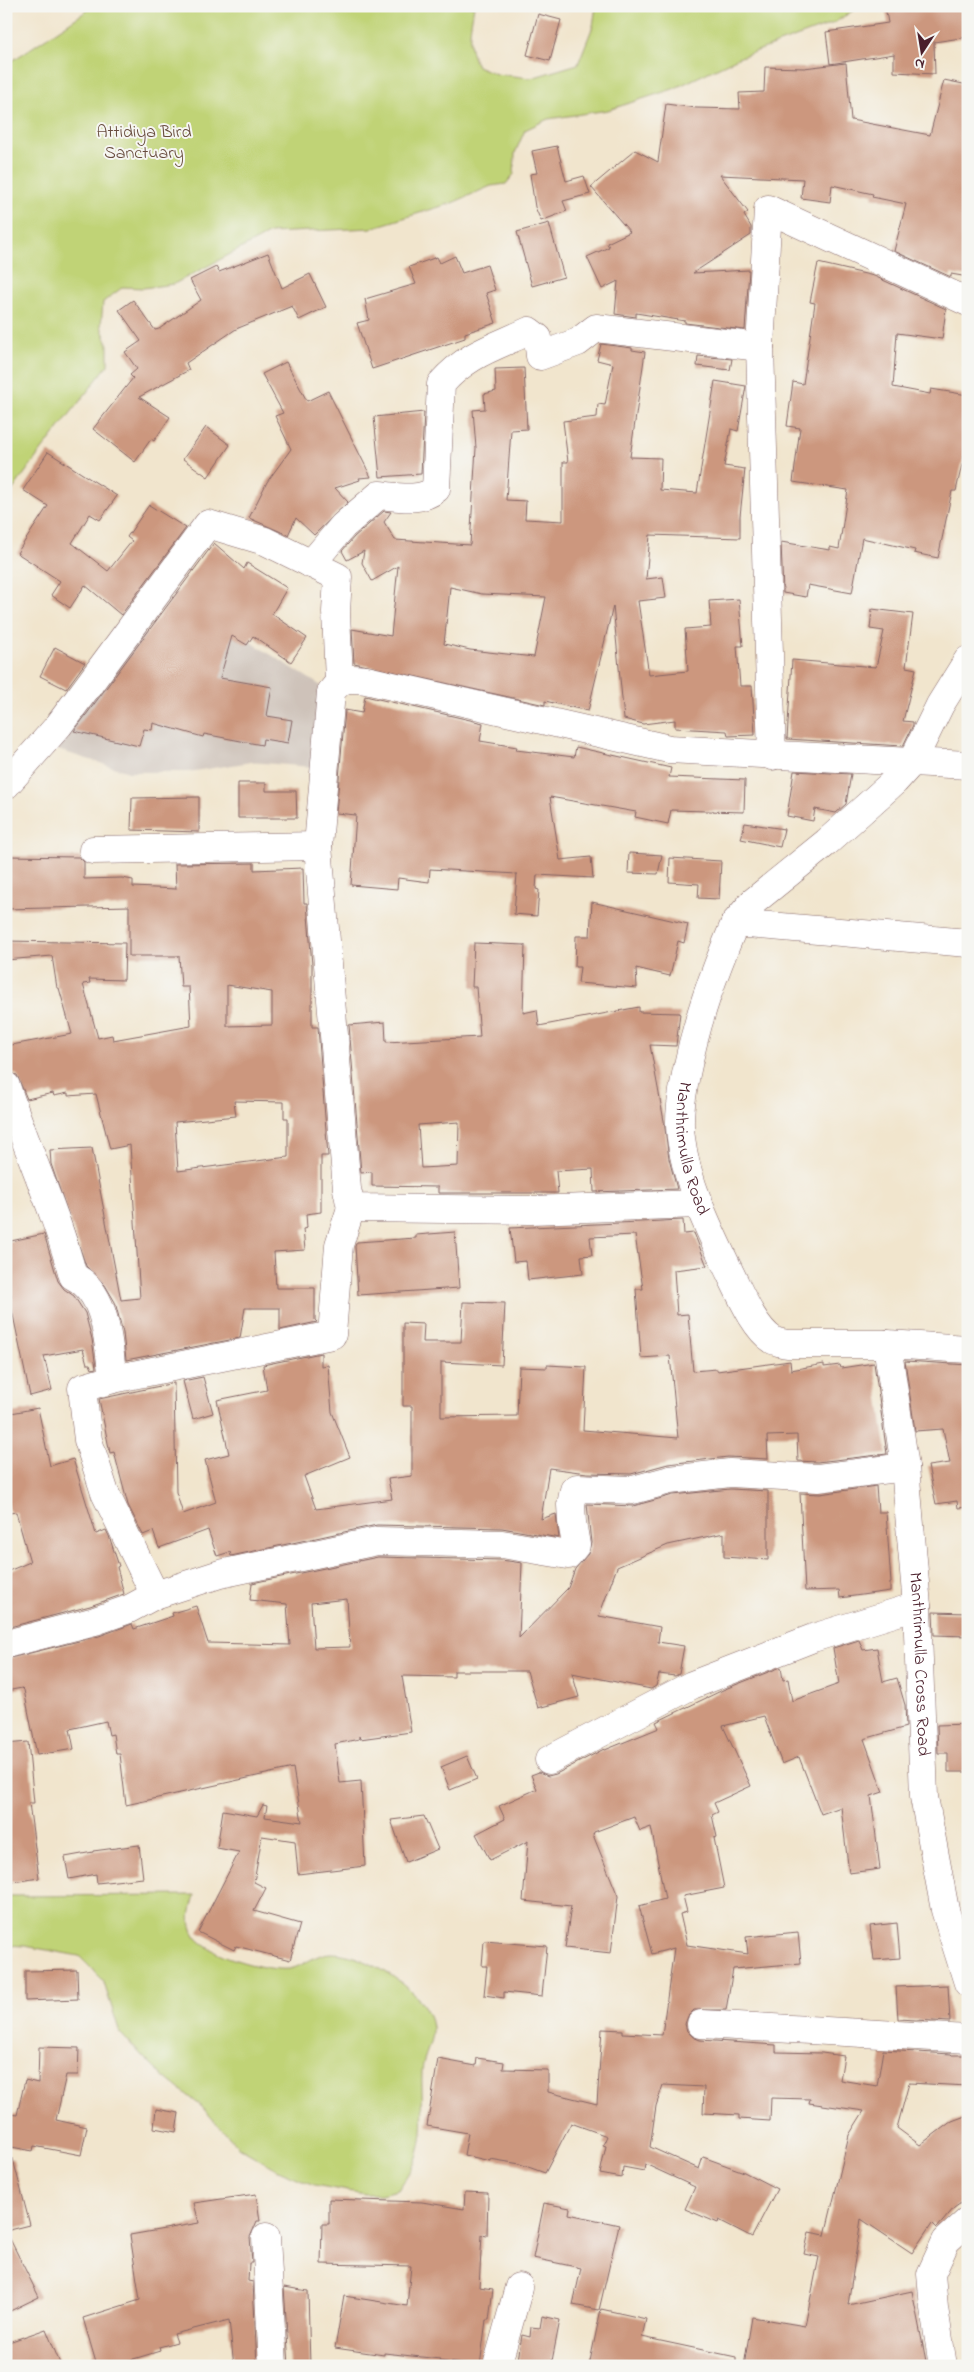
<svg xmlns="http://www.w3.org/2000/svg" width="974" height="2372" viewBox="0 0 974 2372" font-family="'Indie Flower',sans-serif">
<rect width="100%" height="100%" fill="#f6f6f2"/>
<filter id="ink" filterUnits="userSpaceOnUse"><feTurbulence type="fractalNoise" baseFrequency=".02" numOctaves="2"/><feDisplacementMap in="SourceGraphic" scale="10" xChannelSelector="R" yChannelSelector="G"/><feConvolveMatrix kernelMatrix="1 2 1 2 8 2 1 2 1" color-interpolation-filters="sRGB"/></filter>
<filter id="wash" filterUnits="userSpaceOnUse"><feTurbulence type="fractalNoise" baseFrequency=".0096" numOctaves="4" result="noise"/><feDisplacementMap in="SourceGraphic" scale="20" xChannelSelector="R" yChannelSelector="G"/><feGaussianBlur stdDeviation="1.12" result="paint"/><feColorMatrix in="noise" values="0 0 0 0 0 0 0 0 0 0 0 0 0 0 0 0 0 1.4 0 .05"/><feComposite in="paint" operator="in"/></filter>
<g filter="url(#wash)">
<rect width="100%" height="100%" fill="#f1e5cd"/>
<!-- industrial -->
<path fill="#cec2b9" d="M212,618l119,74 -7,76 -73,-6 -63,10h-59l-87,-27 88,-115 51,14z"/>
<!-- green -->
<path fill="#c0d376" stroke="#857950" d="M94,6h380c-4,25 -8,37 3,60l19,8 35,4 47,-14 15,-38 3,-20h264l-26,17 -96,35 -65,31 -65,21 -60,9 -23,11 -10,23 -1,21 -8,10 -15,2 -39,17 -81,25 -101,5 -96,51 -31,4 -20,-1 -20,15 -2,24 7,19v20l-70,90 -32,44v-434z
M195,1895c-3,12 -8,24 -2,37 10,23 72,39 96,37 14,-2 27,-16 42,-16 32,-1 99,39 101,74 1,16 -9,29 -10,44 -1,27 4,57 -4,83 -4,14 -13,25 -20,36l-17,4h-16l-51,-9 -38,-16 -38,-22 -37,-41 -46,-37 -35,-36 -17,-53 -24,-24 -54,-10 -19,-1v-49z"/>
<g id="blocks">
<!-- building -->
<path fill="#cc977e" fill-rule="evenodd" d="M885,6h83v31l-34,5 1,32 -41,-2v-18l-64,10 -4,-32 62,-9z
M538,14l23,6 -11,41 -23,-6z
M846,63l5,57 79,15 14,-55 24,5v192l-17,-3v3l-57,-26 12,-47 -34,-7 1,-3 -41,-9 -2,17 -29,-4 2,-19 -83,-4 28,37 -4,3 7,12v8l-58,38 56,-3 -4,60 -60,-7v-2l-49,-8v4l-21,-3 3,-33 -16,8 -15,-32 22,-10 -2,-4 23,-11 -39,-45 44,-37 23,12 8,-58 30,4 44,1 -1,-16 25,-1 1,-25 39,1z
M557,146l9,35 18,-5 6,18 -27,7 4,10 -26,10 -6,-14 -5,-33 7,-1 -5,-22z
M549,223l15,54 -32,9 -15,-54z
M268,253l14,35 28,-14 16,33 -27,13 -7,-14 -56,23 -50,34 3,7 -50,27 31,20 -16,24 -3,-2 -16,23 -42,-33 40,-51 -3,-3 7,-6 -12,-17 16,-11 -22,-31 14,-10 22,30 4,-1 42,-29 -11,-20 26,-13 3,5z
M455,256l7,17 25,-8 8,25 -9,3 10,30 -31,10v5l-93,31 -15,-46 12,-3 -4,-21 51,-15 -7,-17 28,-10 3,6z
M818,263l56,13 72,33 -4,30 -45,-6 -4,54 37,7 1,-5 37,6v56h-3l-9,40h-4l-14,67 -24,-5 1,-3 -53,-12 -10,55 -44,-8 -2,12 -23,-4 -2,-51 49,8v-3l9,2 9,-59 -55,-8 7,-54 -13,-2 6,-44 10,2 12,-81 -5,-1z
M601,344l31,4v2l13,2 -15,105 31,1 -1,32 37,3 18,-112 31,5 -8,45 -7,-2 -7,37 21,3 -5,47v22l-90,-3 -4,44 17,-2 3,21 -28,3 11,74 39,-4 -3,-42 26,-2 -2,-26 30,-2 4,47h-6l3,40h12l3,49 -27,1 -1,-5 -52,-3v-8l-32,4 -19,-5 -11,-113 -25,105 -43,-10v4l-191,-42 -2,-34 39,7 7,-70 -26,15 -10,-18 2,-12 -17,9 -5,-9 12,-14 30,-26 7,1 -7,10 11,18 75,5 6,-97 -3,-38 12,-1 -1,-15 12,-3 -1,-22 29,-1 3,61 -16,1 -5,70 20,1 -1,18 38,2v-59h5l-5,-41 34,-4 1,-13 7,1 8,-41 -16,-4zM450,587l32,7 64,3 -12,60 -64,-7 -26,-6z
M698,356l34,3 -2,11 -33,-4z
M286,362l21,39 21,-10 43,86 -12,1 1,2 -25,8 13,14 -34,33 -18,-17 -8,17 -39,-17 18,-36 24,-33 -16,-33 8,-3 -21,-39z
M424,412l-3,62 -41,3 -6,-60z
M206,427l24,18 -22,32 -25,-18z
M48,452l69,44 -17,24 -10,-6 -18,29 36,28 24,-30 -5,-4 22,-32 37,23 -65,87 -36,-30 -15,23 -19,-13 9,-14 -43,-28 31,-47 -25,-16z
M214,543l30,26 3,-6 40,25 -15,26 35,24 -16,24 -38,-26 -6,9 -15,-9 -12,42 52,9 -5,29 25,4 -4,23 -25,-4 -1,6 -58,-11 -1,3 -50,-14 -1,7 -8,-1 -5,17 -65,-15z
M872,609l41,5 -7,53 10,2 -13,52 10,1v3l-10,21 -116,-7 5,-79 84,7 8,-36 -14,-2z
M55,647l30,16 -19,26 -26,-13z
M365,696l118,27 -3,18 37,6 -1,3 58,7 2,-10 95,21 -2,9 76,3 -1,32 -73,-2 -3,14 -33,-7 1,-5 -86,-15 10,63 31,-3 2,21 -56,-3 -1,14 3,1 -2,26 -23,-2 3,-40 -87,-5 -1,13 -31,-4 -1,11 -46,-4 5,-70 -20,-2 9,-103 17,3z
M794,771l57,3 -5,30 -10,9 -21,-4 -2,12 -26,-5z
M238,783h28v8h30l1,27h-59z
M199,797v35l-68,-2 1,-32z
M745,823l39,6 -4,18 -39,-8z
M629,853l33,2 -4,19 -30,-1z
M6,856l73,1 5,5v17l38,-1 11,2v7l43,2 -1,-25 79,-1v7l49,-2 1,35h3l5,62v62h6l10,129h-7v56l-15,2 1,14 -4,1 2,21 -31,2 2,36h39v32l2,2 -37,8v-22h-35l-5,30 -114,22 -3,-27 -8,-31 -10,-17 -19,-19 -35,-102 -1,-14 42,-2 29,152 19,-2 -10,-153 -20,4 -14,-55 -28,2v-3l-14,3 -1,-3 -26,6 -10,-24 -11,-4v-25l66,-12 -13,-46h-2l-5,-32 -46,4v-19l119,2 -1,37 -35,-1 1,4 -7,1 15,54 14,-3 1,5 78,-14 -2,-39h-8l-2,-31h-50v-50l-123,3zM227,985l45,7v33l-45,1zM234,1101l50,1v16h4v39l-110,14 -3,-49 61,-6z
M670,858l51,3 -2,38 -21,-1 1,-14 -30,-2z
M592,902l96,22 -4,19 -6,-2 -8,35 -34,-8 1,20 -59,-5 2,-16h-5l1,-31h14z
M474,943l51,2 -2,68 14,-3 2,16 100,-19v5l41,1 -4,33 -26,-1 14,76 5,38 8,30 -83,3 -1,-23 -37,2 2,22h-120v-6l-66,-1v-14l-11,1 -12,-148 36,-3 1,20 94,-5 -4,-50h-4zM459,1122l-1,44 -37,2 -3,-43z
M683,1220l1,14 10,-1 13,33 -33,4 3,45 11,-1 5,57 24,-2v2l73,-10 1,9 33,-6v3l16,-2 1,3 33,-5 13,91 -70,8 -19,-1 -1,-26 -30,1 1,23 -40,-2 -60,7 -37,10 -44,-1 -38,-5 -8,51 15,-5 3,24 -57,-10 -125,-3 -146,31 -1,-4 -13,4 -9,-26 -49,18 -6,-17 -10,4 -15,-30 -14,-53 -4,1 -11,-54 75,-16 2,109 7,22 33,-12 -11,-42 24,-6 -12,-54 50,-10 -4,-25 58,-12v13l7,-1 4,47 18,45 -46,19 12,33 76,-10 -4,-20 24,-3v-70h-9v-83l21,1 -1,18h38l2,-40 42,1 -3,62 -61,-3v55l76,-1 2,-49 28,1v-3l39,2 -3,63 95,8 -8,-82 -29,2 -5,-69h7l-8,-54 -45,2 2,18 -11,1 2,18 -55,6 -2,-19 -12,1 -4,-34z
M455,1232l4,56 -101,7 -3,-49 2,-4 59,-4v-3z
M44,1234l14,47 6,8 10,7 11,17 7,26 4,29 -4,1 -2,-5h-3l-4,-15 -39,7 8,34 -22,6 -21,-100h2l-5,-22v-32z
M905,1361l63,4v142l-10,1 -1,-7 -21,3 -8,-38 22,-3 -7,-34 -28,2z
M203,1377l10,36 -20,6 -10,-38z
M38,1408l12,58 23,-7 23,75 10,-4 3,6 10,30 -2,1 7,27 -34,12 -84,22v-56l24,-10 -14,-50 -6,1 -4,-17v-82z
M876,1486l2,26h8l5,71h-1v8l-50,7 -1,-8 -34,1 -5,-98 20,1z
M730,1489l38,2v69l-44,-3v-24l-56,12 -51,22 -18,49 61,11 -2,15 26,4 -5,28 -4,2 -16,-2 -3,12 -5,3 -79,-16 7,24 -41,11 -11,-37h-73v6l-52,-1 9,56 -51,7 -1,-3v3l-24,5 5,39 21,-2 4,85 -67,8 -3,-33 -33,-5 -8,46 12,6 -12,23 46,13 -10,36 -54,-14 -2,4 -36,-18 41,-80 -22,-4 6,-38 34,6 6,-11 4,1 -2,11 37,5 -9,-54 -167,37 -6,-51h-4l-3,-20 -4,1 -3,-14 -36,8 4,20 -37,6 -13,-65 -2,-2 -16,3v-32l93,-23 33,-12 2,5 39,-13 -1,-3 24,-7 12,37 82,2 -3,-41 -37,-4 2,-17 126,-26 123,3 21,3 -3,75 49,-50 7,-19 13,-15 3,-11 -4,-39 46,2 40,-11zM347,1599l3,48 -36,1 -3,-45z
M933,1612l35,1v23l-34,-1z
M859,1640l4,10 14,-2 6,34 14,-4 8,27 1,22 -42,12 19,53 -12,4 9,73 -31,4 -8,-66 -20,7 -22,-57 -17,7 -18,-48 -41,10 28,60 -37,17 4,9 -6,3 5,22 -3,1 10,50 -41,8 4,16 -7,2 7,31 61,9 -2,-17 52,-5 3,31 -68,6 -7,41h-32l-6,6 -3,8 2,7 6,6 7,3 76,5v7l46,1 22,3 -4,24 37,6 6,-36 68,4 1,1h16v31l-59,-3 -12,45 23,17 32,-24 16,-6v83l-14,10 -17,20 -5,-5 -20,30 -51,-34 -13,86 64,-14 15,75h-183l8,-49 53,9 14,-69 -15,-3 5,-22 16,3 24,-100 15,-24 -55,-8 1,-4 -39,-1 -1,23 -31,-2v-4l-36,-2 1,-26 -41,-2 -7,21 -6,41 49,22 4,-12 41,15 33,17 -25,48 -33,-17 -1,3 -33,-14 10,-22 -50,-23 -1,7 -21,-4 -1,11 -22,-4 6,-28 -3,-1 4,-9 -36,-13 -26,50 -25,-9 -30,-5v2l-26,-6 4,-22 -41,-7 11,-67 38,7 1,-8 27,4 -1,7 45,1v22l49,12 5,-75 21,1v3l39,2 12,-87 -22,6 -13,-48 26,-7 -14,-72 -11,4 -6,-14 -40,15 -1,3 25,61 -7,57 -46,-5 6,-42 -48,-5 5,-60 -38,19 -14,-26 29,-15 -6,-13 38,-17 -6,-14 8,-3 9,4 8,-2 48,-25 1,1 54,-22 -3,-6 69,-33 56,-22 2,13 5,-1 4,22 47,-17 -6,-36z
M968,1724v48h-20v-19h-10l-1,-28z
M28,1742l6,61h-5l10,75 -33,5v-139z
M467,1756l10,23 -27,11 -9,-23z
M424,1816l14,33 -32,13 -15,-42z
M139,1845l4,33 -46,5 -1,-9 -27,5 -4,-22 28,-5v-1z
M897,1923l3,35 -26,2 -4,-34z
M484,1941l63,5 -5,50 -38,-4v6l-20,-3 3,-29h-5z
M77,1970l1,29 -53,2v-30z
M948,1985l2,37 -52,-3 -2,-32z
M39,2047l40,1 -1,27h-12l-10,45 31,7 -6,28 -47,-9 -1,5 -27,-5 3,-32 8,1 8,-35 13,3z
M156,2109l23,4 -3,19 -22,-4z
M6,2159h7l17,66 -24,6 33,66 -33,16z
M465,2192l23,1 -1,43 -5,-1 -3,52 14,2 -4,31h-3l-6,46 -41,-5 1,-2 -56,-6v2l-49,-7 9,-52 63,10 4,-40 -90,-2 1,-40h7v-25l93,3 42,7z
M256,2194l4,27h-3l-7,16 2,26h-3l-1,18 5,1 4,84h-23l-5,-46 -55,14 3,8 -18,5 1,4 -40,12 1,3h-24l-14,-48 57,-18 -10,-65 69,-12 -5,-20z
M544,2203l26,5 -1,6 50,11 -20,85 -26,-5 8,-37 -48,-10z
M284,2287l24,4 2,75h-21z
M601,2309l45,10 -4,18 94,20v9h-147z
M542,2316l18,4 -9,46h-34l5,-31 8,2 1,-10 9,1z
M46,2329l15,37h-55v-23z"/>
</g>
</g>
<g filter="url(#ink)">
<use href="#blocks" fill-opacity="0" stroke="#846464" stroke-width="1"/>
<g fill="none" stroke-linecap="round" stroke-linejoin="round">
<defs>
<g id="minor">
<path d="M311,564l32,-38 36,-31c19,2 42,7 57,-6l5,-105c26,-30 54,-37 88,-53l9,7 2,18 38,-14 18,-14 164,19"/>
<path d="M772,756l-12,-409 8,-138 200,93"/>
<path d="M6,785l53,-60 149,-201 57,17 73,36 -2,35 3,69"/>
<path d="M93,850l225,-4"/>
<path d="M735,923l18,-21 74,-60 68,-61 17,-19 28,-57 28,-45"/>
<path id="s1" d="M968,943l-233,-20c-22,52 -38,96 -49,151 -4,21 -8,44 -5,64 6,48 29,93 49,135 10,20 24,55 43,67 3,2 10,3 14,4h100l81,5"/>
<path d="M6,1086c21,64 50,126 67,190 35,17 35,69 40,103l-31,9 6,52 17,53 50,102"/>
<path d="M699,1204l-168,6 -180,-2 -4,-19 -29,-343 13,-154c11,-15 17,-14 35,-12l303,69 299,16"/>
<path id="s2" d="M887,1344l18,123 12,139 7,191 21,113 23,73"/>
<path d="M113,1379l219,-44 7,-90 12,-37"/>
<path d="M6,1644l89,-23 34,-12 26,-14 65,-21 157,-33 125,3 66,11 8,-10 -4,-23 -1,-17 3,-15 3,-2 56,2 37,-10 60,-7 88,5 87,-11"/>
<path d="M549,1760l143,-75 121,-47 104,-32"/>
<path d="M701,2024l267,15"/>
<path d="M266,2237l7,129"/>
<path d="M497,2366l22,-79"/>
<path d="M943,2366l-9,-58 -3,-34 15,-33 22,-20"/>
</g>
</defs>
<!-- minor casing -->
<use href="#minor" stroke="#846464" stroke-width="29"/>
<!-- minor -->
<use href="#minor" stroke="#fff" stroke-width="28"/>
</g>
</g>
<g text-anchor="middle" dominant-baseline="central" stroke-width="4" stroke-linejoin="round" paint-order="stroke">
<!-- park labels -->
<g font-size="18" fill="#684c3e" stroke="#f6f6f2">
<text x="144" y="133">Attidiya Bird<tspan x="144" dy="21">Sanctuary</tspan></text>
</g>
<!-- street labels -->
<g font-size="18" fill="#4a1f2b" stroke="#f6f6f2">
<text stroke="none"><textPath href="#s1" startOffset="469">Manthrimulla Road</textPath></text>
<text stroke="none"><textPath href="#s2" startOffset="322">Manthrimulla Cross Road</textPath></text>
</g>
</g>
<!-- margin -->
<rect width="974" height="2372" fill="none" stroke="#f6f6f2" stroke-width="25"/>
<!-- north arrow -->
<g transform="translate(922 52) rotate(192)" stroke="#f6f6f2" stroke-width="4" paint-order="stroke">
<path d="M0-4L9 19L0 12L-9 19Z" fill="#4a1f2b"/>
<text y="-8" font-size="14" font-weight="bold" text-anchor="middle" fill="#4a1f2b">N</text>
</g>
</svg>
